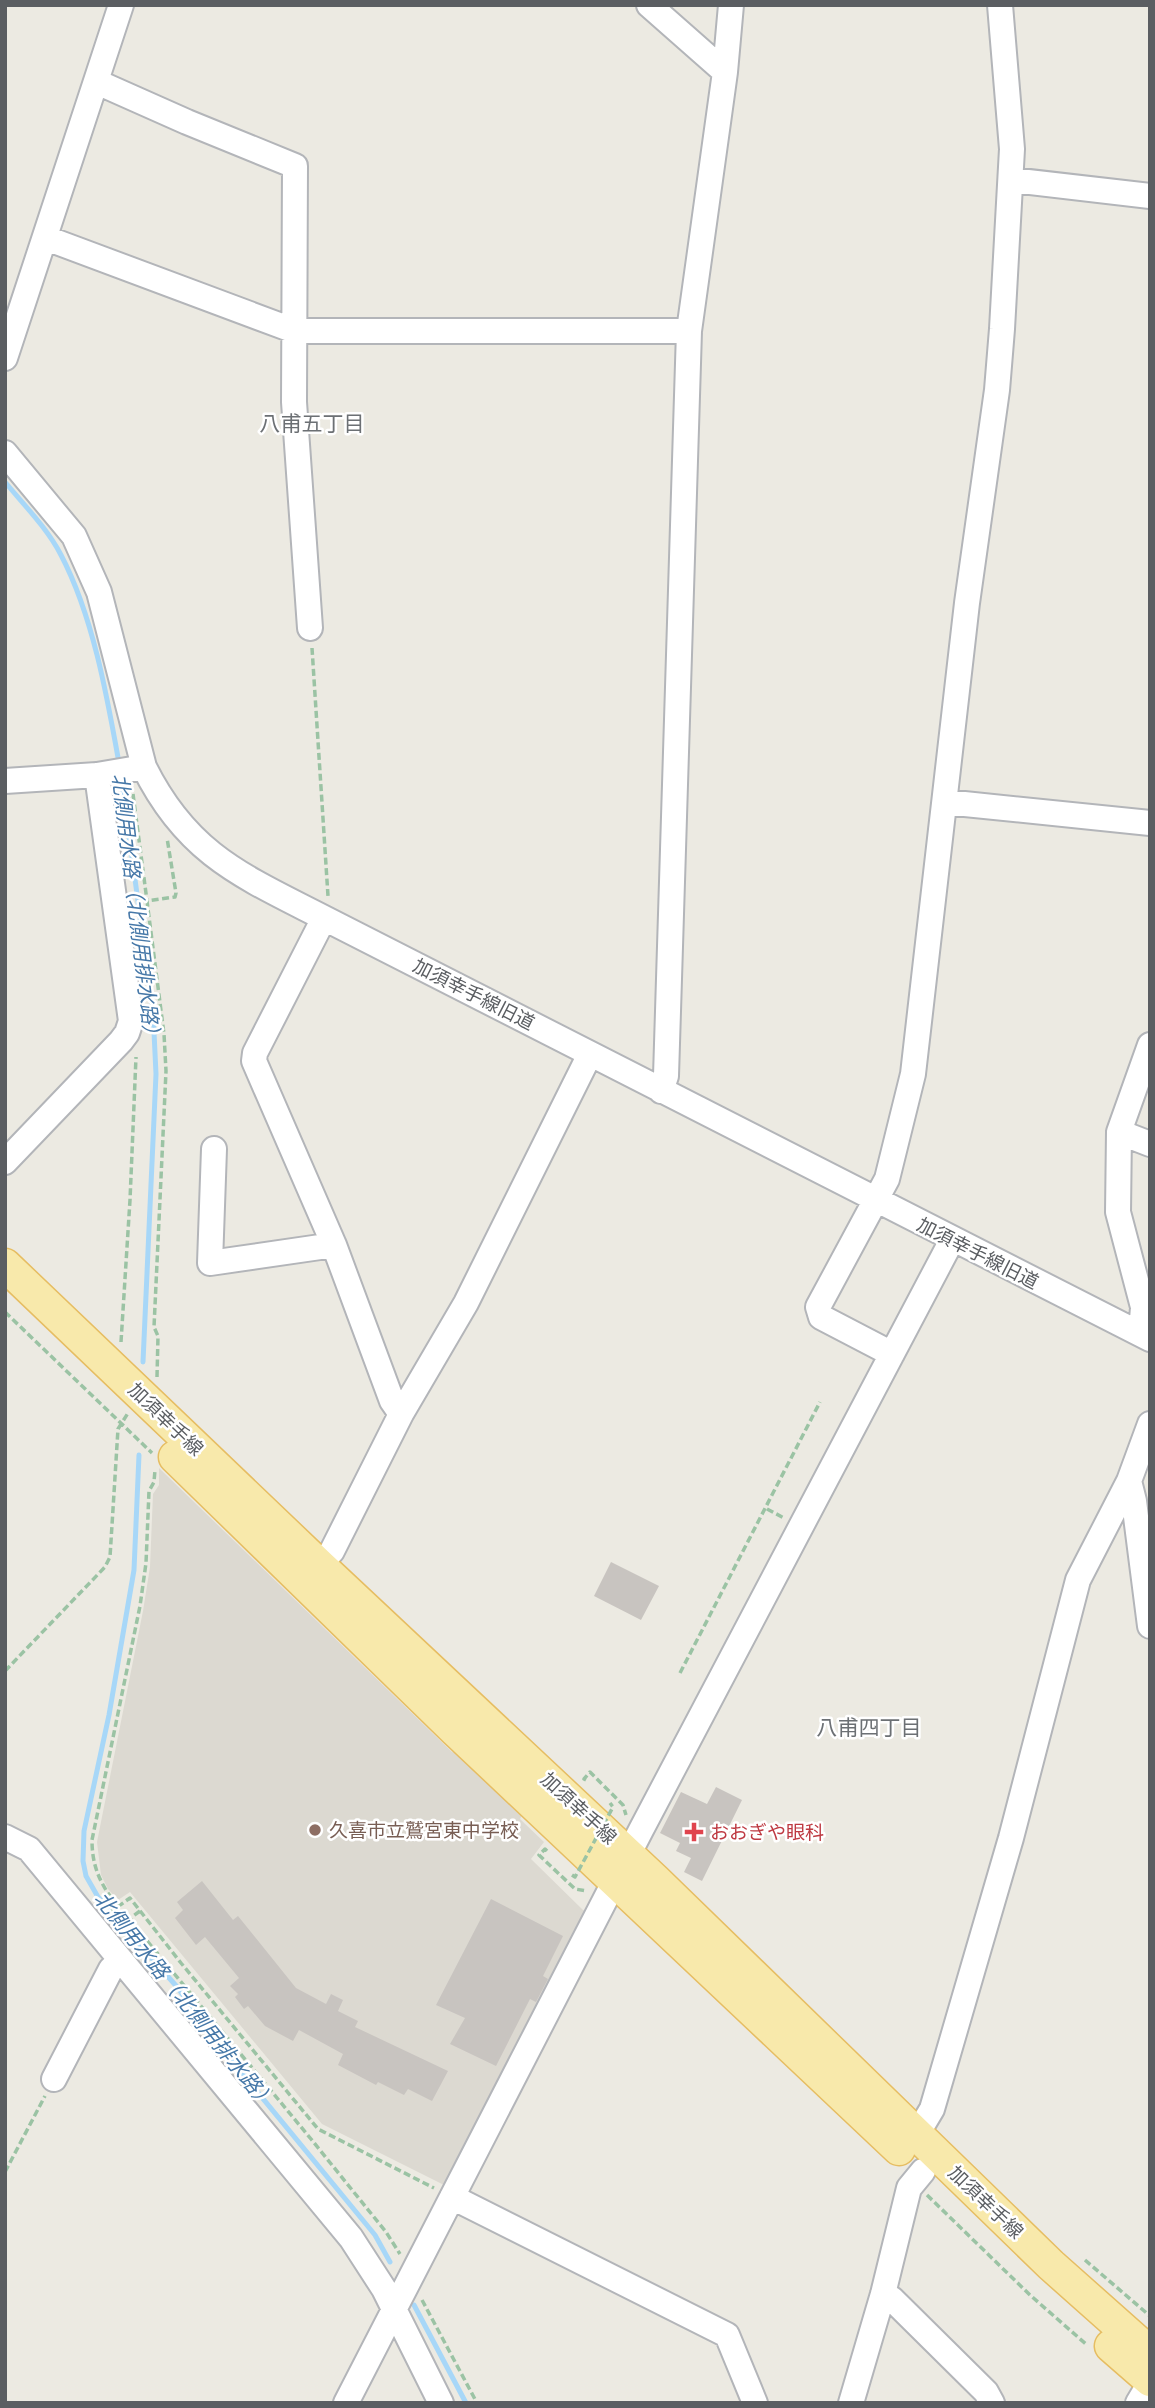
<svg xmlns="http://www.w3.org/2000/svg" width="1155" height="2408" viewBox="0 0 1155 2408" font-family="'Asap Condensed','Noto Sans JP',sans-serif">
<rect width="100%" height="100%" fill="#eceae2"/>
<!-- education -->
<path fill="#dcd9d1" d="M159,1468l293,284 9,2 61,61 -2,4 24,23 -13,17 52,51 6,2 -145,273 -122,-61 -192,-232 -12,8 -10,-11 -7,-14 -4,-33 46,-231 7,-44 3,-73 6,-9z"/>
<g fill="none" stroke-linecap="round" stroke-linejoin="round">
<!-- stream -->
<path stroke="#a7d7f8" stroke-width="5" d="M5,482c19,23 42,46 56,73 32,61 46,141 58,208
M121,777l32,234 3,63 -13,288
M139,1455l-5,115 -25,145 -25,116 -1,30 3,15 12,21 80,91 36,51 161,196 15,27
M414,2305l52,98"/>
</g>
<!-- building -->
<path fill="#c8c4c0" d="M611,1562l48,24 -18,34 -47,-24z
M716,1787l26,13 -40,81 -18,-9 7,-14 -15,-7 4,-8 -20,-10 21,-41 26,12z
M202,1881l31,39 5,-4 58,72 30,16 5,-10 12,6 -5,11 20,10 -3,6 93,44 -16,30 -24,-12 -4,6 -26,-13 -2,3 -38,-20 5,-11 -44,-24 -6,11 -28,-15 -17,-20 -4,3 -9,-12 3,-3 -8,-8 9,-8 -34,-41 -9,8 -21,-27 8,-8 -6,-8z
M491,1899l72,37 -20,40 5,3 -12,23 -6,-3 -34,67 -46,-22 15,-26 -29,-13z"/>
<g fill="none" stroke-linecap="round" stroke-linejoin="round">
<defs>
<path id="minor" d="M649,5l76,67
M97,82l90,40 108,44 -1,236 16,226
M1012,180l138,16
M46,238l249,93h394
M5,358l116,-353
M5,453l69,83 25,56 45,175c43,87 98,109 180,151l826,421
M5,781l92,-6 47,-8
M945,802l205,21
M324,918l-69,135 -1,8 80,184 58,156 9,13
M661,1091l5,-15 23,-745 36,-259 6,-67
M1119,1132l31,12
M214,1149l-4,114 124,-18
M5,1162l116,-121 6,-8 4,-12 -34,-246
M1141,1334l2,-27 -25,-95 1,-80 31,-87
M892,1354l-71,-37 -3,-10 69,-128 26,-105 54,-471 30,-213 5,-61 10,-180 -12,-144
M1129,1481l5,20 16,125
M319,1565l13,-14 69,-137 65,-111 124,-249
M5,1837l24,12 322,389 33,51 57,114
M54,2079l57,-110 11,-8
M916,2136l16,-27 79,-271 67,-258 51,-99 21,-57
M452,2197l275,138 28,68
M883,2294l9,5 94,93 6,11
M346,2403l295,-573 311,-590
M851,2403l32,-109 26,-106 14,-17
M1138,2403l12,-20"/>
<path id="major" d="M5,1265l314,300 336,315 396,385 99,88
M175,1457l280,273 444,419
M1111,2346l39,34"/>
</defs>
<!-- minor casing -->
<use href="#minor" stroke="#b3b5b9" stroke-width="28"/>
<!-- major casing -->
<use href="#major" stroke="#e6bd62" stroke-width="35"/>
<!-- path -->
<path stroke="#9bc3a4" stroke-width="3.5" stroke-dasharray="7 3.5" stroke-linecap="butt" d="M312,648l16,248
M133,794l14,107
M5,1312l147,141
M121,1342l9,-142 6,-143
M157,1377l1,-41 -4,-9 12,-256 -2,-37 -17,-133 28,-4 1,-4 -9,-55
M767,1509l17,9
M5,1671l100,-104 5,-10 8,-128 10,-16
M680,1673l140,-271
M586,1780l-2,-1 6,-7 33,33 3,10
M547,1851l-2,-2 -6,6 36,34 12,2
M118,1907c-17,-22 -26,-39 -26,-67l48,-234 6,-43 3,-72 5,-9 1,-12
M140,1911l-11,8 182,220 75,93 14,22
M109,1913l21,-15 51,65 137,166 116,59
M5,2172l40,-76
M927,2195l103,100 57,50
M1085,2260l65,56
M422,2300l55,103"/>
<!-- minor -->
<use href="#minor" stroke="#fff" stroke-width="24"/>
<!-- major -->
<use href="#major" stroke="#f8e9ab" stroke-width="32"/>
<!-- path-bridge -->
<path stroke="#9bc3a4" stroke-width="3.5" stroke-dasharray="7 3.5" stroke-linecap="butt" d="M572,1875l3,2 38,-70 -3,-4"/>
</g>
<!-- markers -->
<circle fill="#8d6e63" stroke="#fff" stroke-width="2.5" cx="315" cy="1830" r="7"/>
<path fill="#e0444e" stroke="#fff" stroke-width="2.5" d="M690.5 1821.5h7v7h7v7h-7v7h-7v-7h-7v-7h7z"/>
<g text-anchor="middle" dominant-baseline="central" stroke-width="5" stroke-linejoin="round" paint-order="stroke">
<!-- street labels -->
<g font-size="19" fill="#5b5e62" stroke="#fff">
<text transform="translate(474 994) rotate(27)">加須幸手線旧道</text>
<text transform="translate(978 1253) rotate(27)">加須幸手線旧道</text>
<text transform="translate(166 1419) rotate(44)">加須幸手線</text>
<text transform="translate(579 1808) rotate(43)">加須幸手線</text>
<text transform="translate(986 2202) rotate(44)">加須幸手線</text>
</g>
<!-- education labels -->
<g font-size="19" fill="#785e54" stroke="#fff" text-anchor="start">
<text x="329" y="1830">久喜市立鷲宮東中学校</text>
</g>
<!-- health labels -->
<g font-size="19" fill="#be3a42" stroke="#fff" text-anchor="start">
<text x="710" y="1832">おおぎや眼科</text>
</g>
<!-- neighbourhood labels -->
<g font-size="21" fill="#6c7074" stroke="#fff">
<text x="312" y="423">八甫五丁目</text>
<text x="869" y="1727">八甫四丁目</text>
</g>
<!-- water labels -->
<g font-size="21" font-style="italic" fill="#4678a8" stroke="#fff">
<text transform="translate(137 909) rotate(83)">北側用水路（北側用排水路）</text>
<text transform="translate(185 2000) rotate(51)">北側用水路（北側用排水路）</text>
</g>
</g>
<!-- border -->
<rect width="1155" height="2408" fill="none" stroke="#5b5e62" stroke-width="14"/>
</svg>
